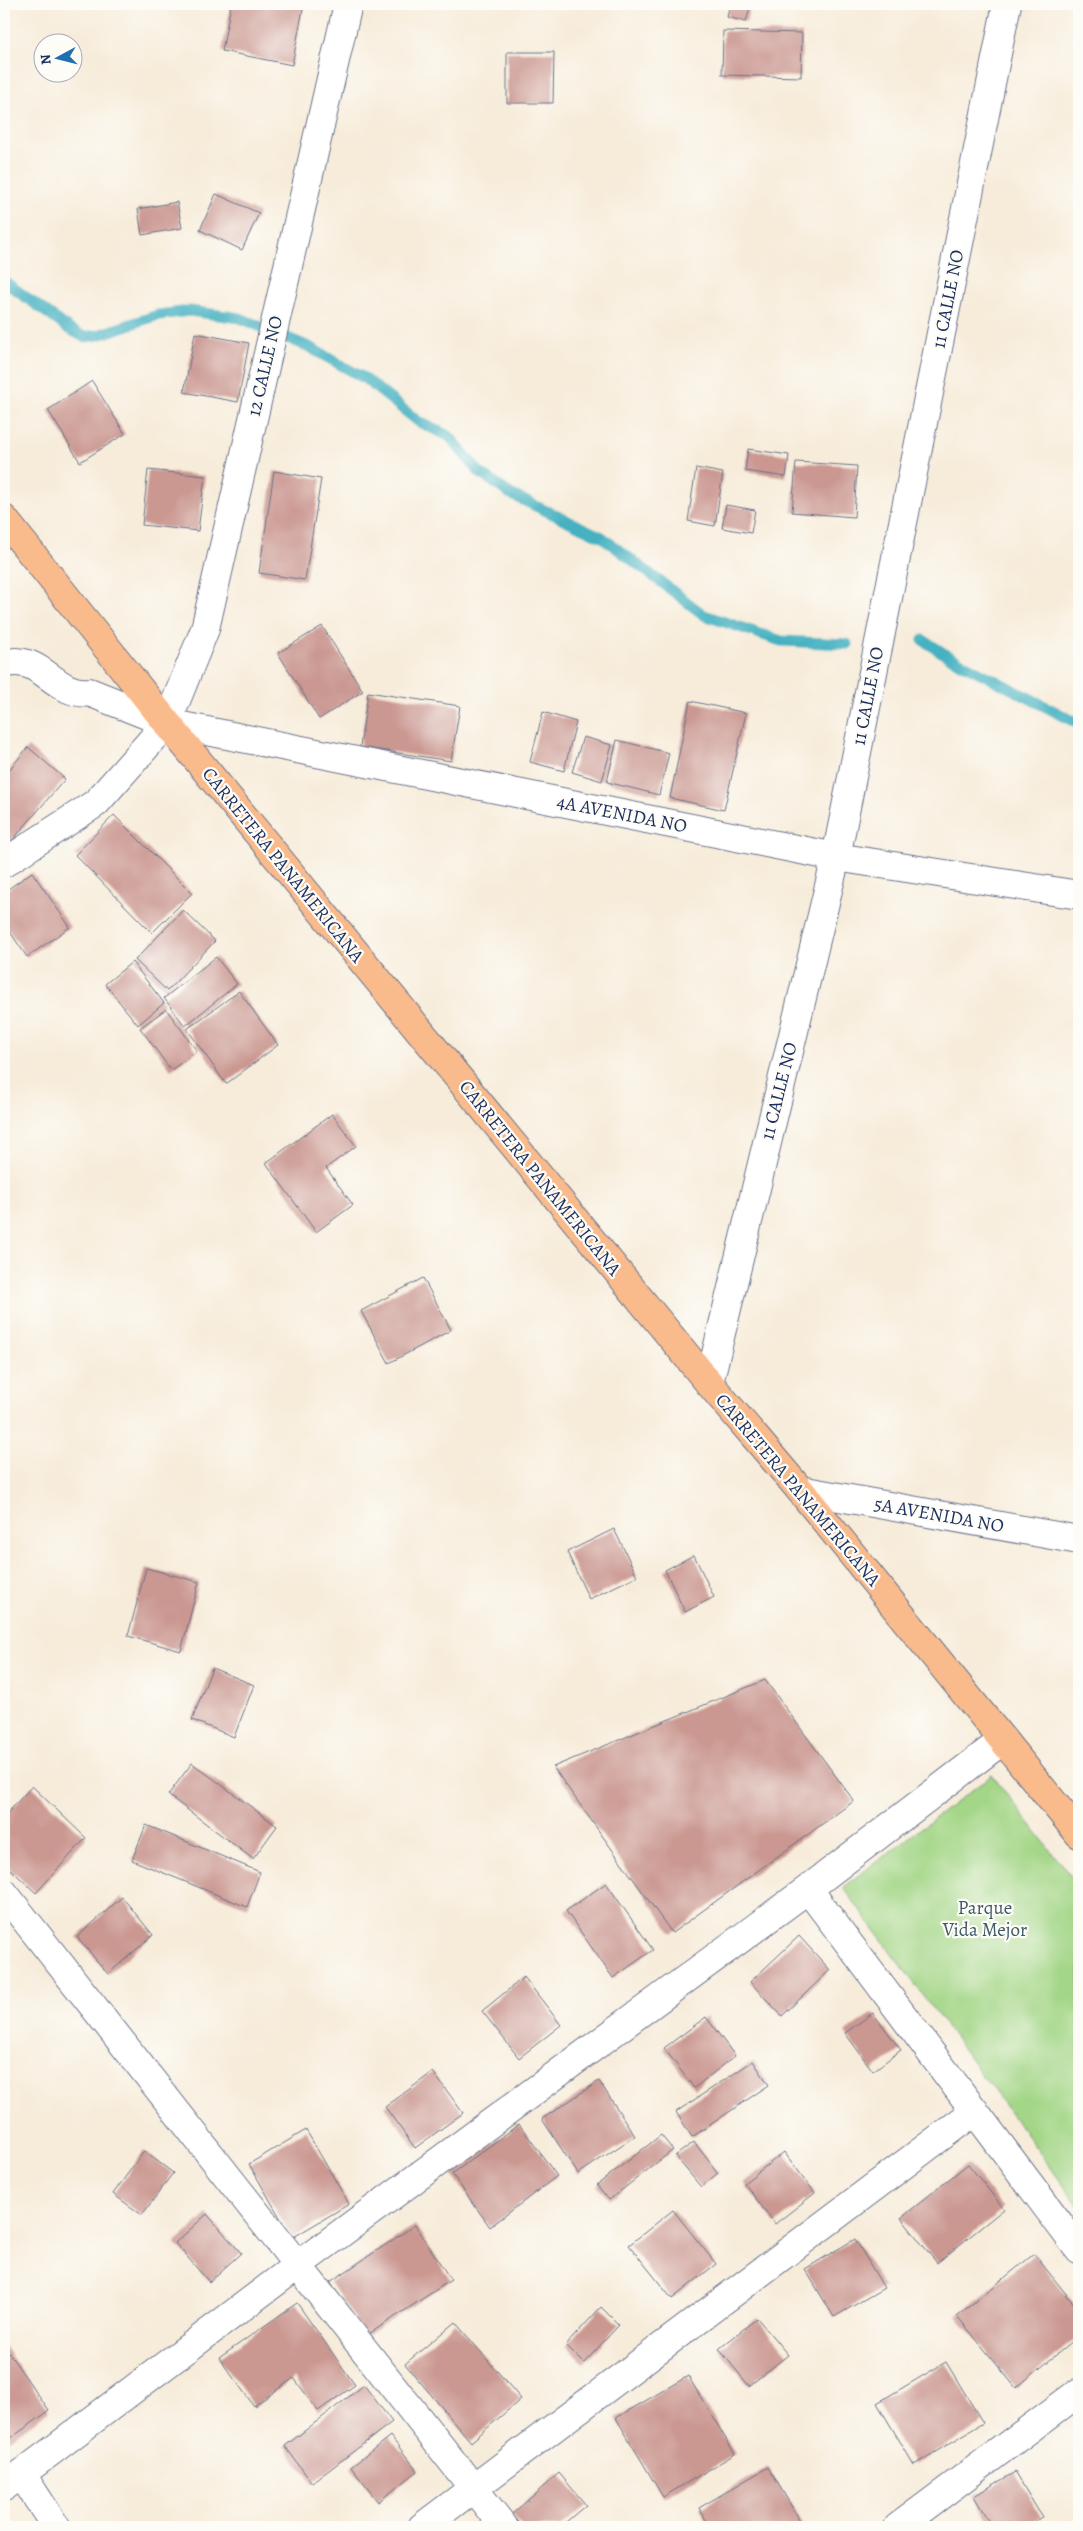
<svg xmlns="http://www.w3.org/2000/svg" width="1083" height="2531" viewBox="0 0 1083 2531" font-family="Alegreya,serif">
<rect width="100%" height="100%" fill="#fdfcf7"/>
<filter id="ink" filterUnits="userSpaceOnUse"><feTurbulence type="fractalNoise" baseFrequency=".02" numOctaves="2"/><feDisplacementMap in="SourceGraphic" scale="10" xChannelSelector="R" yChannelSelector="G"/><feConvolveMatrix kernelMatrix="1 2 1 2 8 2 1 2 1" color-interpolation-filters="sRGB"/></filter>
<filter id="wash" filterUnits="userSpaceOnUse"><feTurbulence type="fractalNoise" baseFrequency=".0096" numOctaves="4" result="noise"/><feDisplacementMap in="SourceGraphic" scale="20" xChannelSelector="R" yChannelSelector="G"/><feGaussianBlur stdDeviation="1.12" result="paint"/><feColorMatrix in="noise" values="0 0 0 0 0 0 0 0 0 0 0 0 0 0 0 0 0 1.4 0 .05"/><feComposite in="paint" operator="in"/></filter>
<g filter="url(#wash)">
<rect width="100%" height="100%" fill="#f7ecda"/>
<!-- green -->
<path fill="#a3d686" stroke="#5f8272" d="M992,1775l87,112v319l-236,-319z"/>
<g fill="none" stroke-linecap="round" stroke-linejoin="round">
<!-- stream -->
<path stroke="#44b1c1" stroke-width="11" d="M4,281l65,48 15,8 14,-2 60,-20 32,-4 50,7 69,29 55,31 55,44 30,14 30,36 31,22 92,43 102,78 77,26 66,3
M923,640l25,16 131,68"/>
</g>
<g id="blocks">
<!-- building -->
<path fill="#ca9791" d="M231,4h73l-12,61 -70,-14z
M730,4h21l-5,18 -19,-5z
M723,31l79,2 -1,44 -79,-2z
M507,52h47l-1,51h-46z
M216,194l43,19 -17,37 -42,-20z
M177,202l5,26 -40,7 -4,-26z
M195,333l54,10 -11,59 -54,-10z
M92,381l33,53 -45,28 -32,-52z
M748,449l41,6 -3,22 -41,-6z
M796,462l61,4 -3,51 -62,-5z
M696,468l27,5 -8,53 -27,-5z
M148,470l57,6 -7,55 -56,-6z
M274,471l47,8 -16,101 -46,-7z
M726,505l29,5 -4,23 -29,-5z
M322,626l41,65 -44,28 -41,-66z
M368,692l92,14 -9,55 -91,-14z
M690,701l56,12 -22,97 -54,-12z
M543,712l33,10 -12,49 -34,-9z
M583,737l29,8 -10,36 -30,-9z
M617,740l52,13 -10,42 -52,-13z
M28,747l37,32 -60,70 -1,-73z
M114,815l78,78 -40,40 -77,-78z
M32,872l38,55 -43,30 -23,-34v-31z
M183,910l32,31 -48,50 -32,-31z
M216,957l21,27 -52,42 -21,-28z
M132,962l32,41 -26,22 -33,-41z
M239,991l39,54 -52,39 -39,-55z
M166,1009l31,42 -26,19 -31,-42z
M332,1114l24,32 -30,22 27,37 -37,27 -50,-69z
M423,1278l28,52 -62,33 -28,-52z
M614,1529l23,47 -48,23 -22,-47z
M694,1555l20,42 -29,15 -20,-42z
M146,1568l53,14 -18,69 -53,-15z
M212,1668l42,17 -20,52 -42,-17z
M765,1680l89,121 -182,132 -119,-166z
M192,1763l85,63 -24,33 -85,-64z
M32,1786l54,52 -50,55 -32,-30v-46z
M146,1825l114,47 -13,35 -115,-47z
M606,1883l47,67 -40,28 -47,-67z
M122,1897l31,38 -45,39 -31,-37z
M799,1936l31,34 -48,46 -32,-34z
M524,1977l37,48 -42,33 -37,-47z
M873,2013l28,37 -28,21 -28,-38z
M706,2017l29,39 -41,32 -30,-40z
M753,2061l16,24 -77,52 -16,-25z
M433,2072l30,41 -48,35 -30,-41z
M599,2081l36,55 -57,38 -36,-55z
M519,2124l38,52 -67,51 -38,-53z
M306,2130l43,74 -57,34 -43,-74z
M661,2135l12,15 -64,50 -12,-15z
M694,2142l24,31 -17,14 -26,-31z
M144,2151l29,22 -31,42 -29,-21z
M784,2152l31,41 -40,31 -31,-41z
M968,2164l36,45 -67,54 -36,-45z
M673,2210l43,54 -44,35 -43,-54z
M207,2214l34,39 -32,29 -34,-39z
M415,2225l36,55 -85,56 -36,-54z
M855,2239l29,49 -50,29 -29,-48z
M1034,2254l45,56v26l-63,52 -59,-72z
M297,2303l58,82 -37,26 -24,-33 -40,28 -35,-48z
M601,2307l18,18 -35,38 -18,-18z
M757,2318l31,37 -39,31 -30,-37z
M455,2322l66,77 -50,43 -66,-78z
M4,2346l45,65 -45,32z
M946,2362l37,61 -69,42 -37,-62z
M688,2376l47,78 -72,43 -47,-79z
M364,2385l28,37 -80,61 -27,-37z
M390,2436l28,35 -40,31 -27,-35z
M768,2467l36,60h-94l-11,-19z
M1015,2472l27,45 -17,10h-33l-18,-31z
M559,2473l27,32 -26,22h-37l-11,-13z"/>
</g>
</g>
<g filter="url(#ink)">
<use href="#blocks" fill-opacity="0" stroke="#687189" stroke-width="1"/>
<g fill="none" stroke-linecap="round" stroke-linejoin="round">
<defs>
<path id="minor" d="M4,664c36,-12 52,33 85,28l78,31 669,134 243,38
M4,863l92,-60 71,-80 38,-94 143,-625
M709,1383l127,-526 171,-853
M808,1889l271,361
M4,1893l500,634
M22,2475l34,52
M4,2487l294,-222 510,-376 195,-149
M422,2527l553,-416
M898,2527l181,-135"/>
<path id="tertiary" d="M800,1490l279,50"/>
<path id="trunk" d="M4,519l163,204 542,660 91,107 279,344"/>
</defs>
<!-- minor casing -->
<use href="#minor" stroke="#687189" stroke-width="30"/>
<!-- tertiary casing -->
<use href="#tertiary" stroke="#687189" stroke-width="30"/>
<!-- trunk casing -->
<use href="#trunk" stroke="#687189" stroke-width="30"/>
<!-- minor -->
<use href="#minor" stroke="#fff" stroke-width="28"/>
<!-- tertiary -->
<use href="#tertiary" stroke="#fff" stroke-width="28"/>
<!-- trunk -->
<use href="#trunk" stroke="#fabb8c" stroke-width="28"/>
</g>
</g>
<g text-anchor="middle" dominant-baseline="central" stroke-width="4.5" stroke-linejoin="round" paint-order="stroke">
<!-- street labels -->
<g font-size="19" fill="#1b2f5e" stroke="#fdfcf7">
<text transform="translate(948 299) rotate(-79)">11 CALLE NO</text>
<text transform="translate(265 366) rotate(-77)">12 CALLE NO</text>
<text transform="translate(868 696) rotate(-79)">11 CALLE NO</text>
<text transform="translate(622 814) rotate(11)">4A AVENIDA NO</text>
<text transform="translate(283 865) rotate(51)">CARRETERA PANAMERICANA</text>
<text transform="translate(779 1091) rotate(-76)">11 CALLE NO</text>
<text transform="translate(540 1178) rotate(51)">CARRETERA PANAMERICANA</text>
<text transform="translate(798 1490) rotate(50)">CARRETERA PANAMERICANA</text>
<text transform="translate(939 1515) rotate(10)">5A AVENIDA NO</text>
</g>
<!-- park labels -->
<g font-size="19" fill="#3d5968" stroke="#fdfcf7">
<text x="985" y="1908">Parque<tspan x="985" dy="22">Vida Mejor</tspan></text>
</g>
</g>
<!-- margin -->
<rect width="1083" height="2531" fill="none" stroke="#fdfcf7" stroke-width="20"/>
<!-- north arrow -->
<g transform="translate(58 58) rotate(263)"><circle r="24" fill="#fdfcf7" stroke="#a3aaba"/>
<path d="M0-4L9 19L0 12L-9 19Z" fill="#1f6fb2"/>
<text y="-8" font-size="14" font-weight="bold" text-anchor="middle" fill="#1b2f5e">N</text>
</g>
</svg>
